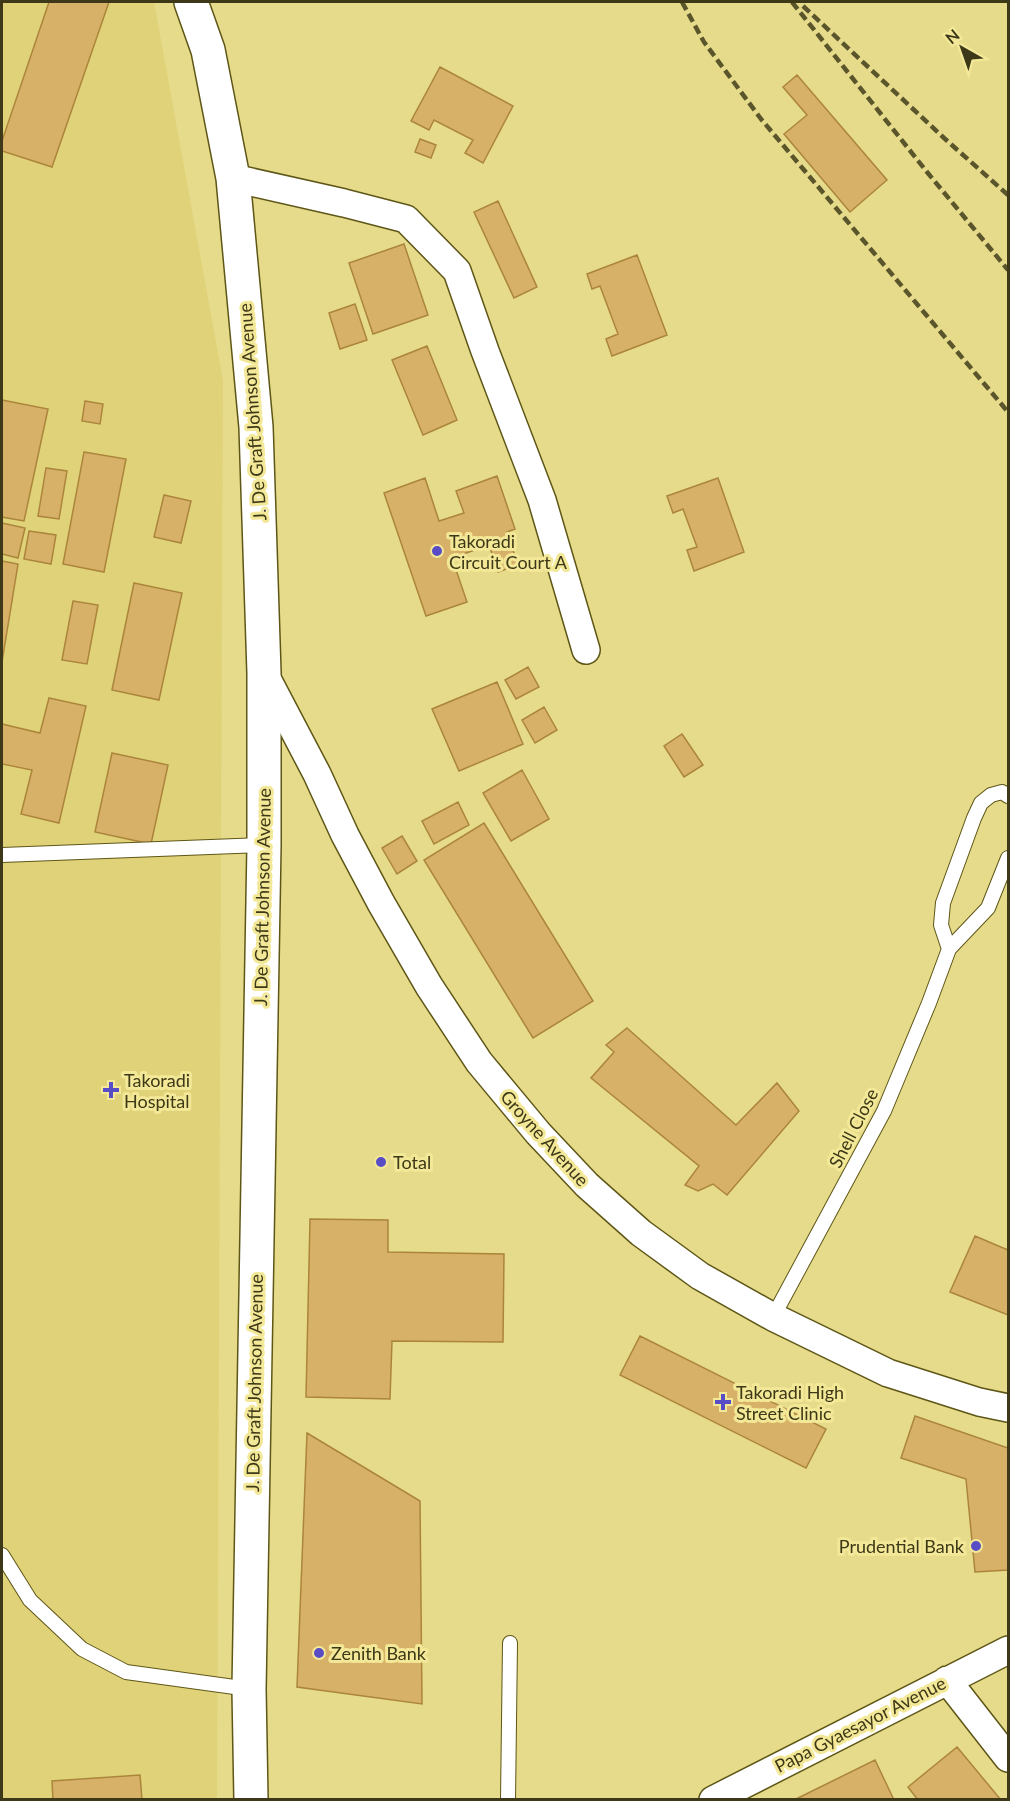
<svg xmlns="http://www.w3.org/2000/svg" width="1010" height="1801" viewBox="0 0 1010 1801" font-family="Lato,sans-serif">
<rect width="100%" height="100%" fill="#e6db8a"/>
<!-- built -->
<path fill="#dfd279" d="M2,2h152l69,379 -6,1418 -215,1z"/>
<!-- building -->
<path fill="#d8b168" stroke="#ab853b" stroke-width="1.5" d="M49,2h60l-57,165 -50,-16v-10z
M440,67l73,39 -30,57 -18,-10 8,-13 -39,-20 -5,10 -18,-9z
M797,75l90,105 -37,32 -66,-78 23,-19 -24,-28z
M420,139l16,6 -5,13 -16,-6z
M498,201l39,86 -23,11 -40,-86z
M404,244l24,71 -55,19 -24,-71z
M637,255l30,80 -55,21 -6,-17 12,-5 -18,-48 -8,3 -5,-15z
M355,304l12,36 -27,9 -11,-36z
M427,346l30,74 -34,15 -31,-75z
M2,400l46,9 -24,112 -22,-4z
M85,401l18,3 -3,20 -18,-3z
M84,452l42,7 -22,113 -41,-8z
M46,468l21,3 -8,48 -21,-3z
M497,476l18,53 -8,3 11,33 -20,7 -9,-27 -37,13 15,44 -41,14 -42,-123 41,-15 14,43 25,-8 -8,-22z
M718,478l26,74 -50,19 -7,-21 10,-3 -14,-38 -10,4 -6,-17z
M164,495l27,6 -10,42 -27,-6z
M2,523l23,5 -7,30 -16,-4z
M29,531l27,4 -5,29 -27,-5z
M2,561l16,3 -16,98z
M134,583l48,10 -23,107 -47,-10z
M73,601l25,4 -11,59 -25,-4z
M528,667l11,20 -23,12 -11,-19z
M497,682l26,62 -64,27 -27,-62z
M49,698l37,8 -27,117 -38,-9 11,-44 -30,-6v-40l38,9z
M544,707l13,23 -22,13 -13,-23z
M682,734l21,31 -19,12 -20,-31z
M112,753l56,12 -17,79 -56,-12z
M522,770l27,49 -38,22 -28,-48z
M458,802l11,23 -35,19 -12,-23z
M484,823l109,178 -60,37 -109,-178z
M402,836l15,25 -20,13 -15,-26z
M627,1028l109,97 41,-42 22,28 -72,84 -14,-11 -15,7 -13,-6 14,-19 -108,-88 23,-26 -8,-7z
M310,1219l78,1v32l116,2 -1,88 -111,-1 -2,58 -84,-2z
M975,1236l33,14v65l-58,-23z
M640,1336l186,93 -20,39 -186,-93z
M915,1416l93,32v122l-33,2 -9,-93 -65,-21z
M307,1433l113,68 2,203 -125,-17z
M957,1747l44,53h-83l-10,-13z
M875,1760l19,40h-100z
M140,1775l2,25h-89l-1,-19z"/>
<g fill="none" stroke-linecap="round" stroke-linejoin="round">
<defs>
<path id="service" d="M2,855l262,-10
M949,949l-8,-24 2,-22 31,-85 7,-15 10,-8 11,-3 6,4
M773,1317l111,-206 45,-108 20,-54 39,-41 20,-50
M2,1555l28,45 52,49 44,23 123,17
M508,1800l2,-157"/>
<path id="minor" d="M233,178l111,25 62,16 51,52 28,80 57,149 44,150
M264,673l53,101 28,61 36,68 48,83 50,76 59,71 49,52 54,48 59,43 73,41 115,56 91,29 29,6
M947,1680l61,78
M713,1800l295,-150"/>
<path id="tertiary" d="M191,2l17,48 25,128 23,249 8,246v172l-15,844 2,111"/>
</defs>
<!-- service casing -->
<use href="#service" stroke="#5e5617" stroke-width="16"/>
<!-- minor casing -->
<use href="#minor" stroke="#5e5617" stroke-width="30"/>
<!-- tertiary casing -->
<use href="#tertiary" stroke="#5e5617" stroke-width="36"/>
<!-- service -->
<use href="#service" stroke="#fff" stroke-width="14"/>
<!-- minor -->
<use href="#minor" stroke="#fff" stroke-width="27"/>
<!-- tertiary -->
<use href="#tertiary" stroke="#fff" stroke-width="33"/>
<!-- rail -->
<path stroke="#5b552c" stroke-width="4.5" stroke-dasharray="9 4.5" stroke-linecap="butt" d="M682,2l22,40 57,77 247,293
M792,2l135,170 81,98
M803,6l141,132 64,57"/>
</g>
<!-- markers -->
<g fill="#584dc5" stroke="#f3e897" stroke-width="2">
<circle cx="437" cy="551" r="6"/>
<path d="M108 1081h6v6h6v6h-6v6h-6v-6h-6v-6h6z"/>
<circle cx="381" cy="1162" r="6"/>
<path d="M720 1393h6v6h6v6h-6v6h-6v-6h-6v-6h6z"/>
<circle cx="976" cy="1546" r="6"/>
<circle cx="319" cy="1653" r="6"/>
</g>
<g text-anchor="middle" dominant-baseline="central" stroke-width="6" stroke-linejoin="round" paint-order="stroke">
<!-- street labels -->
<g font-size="18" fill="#3d3817" stroke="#f3e897">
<text transform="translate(252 412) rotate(-94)">J. De Graft Johnson Avenue</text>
<text transform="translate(262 897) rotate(-89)">J. De Graft Johnson Avenue</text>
<text transform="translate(853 1128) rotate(-63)">Shell Close</text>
<text transform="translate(545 1138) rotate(48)">Groyne Avenue</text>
<text transform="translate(254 1383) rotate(-89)">J. De Graft Johnson Avenue</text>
<text transform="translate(860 1724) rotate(-27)">Papa Gyaesayor Avenue</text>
</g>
<!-- poi labels -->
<g font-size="18" fill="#3d3817" stroke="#f3e897" text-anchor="start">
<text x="449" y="541">Takoradi<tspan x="449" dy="21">Circuit Court A</tspan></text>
<text x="124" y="1080">Takoradi<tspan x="124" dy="21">Hospital</tspan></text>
<text x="393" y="1162">Total</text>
<text x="736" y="1392">Takoradi High<tspan x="736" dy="21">Street Clinic</tspan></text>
<text x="964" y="1546" text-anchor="end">Prudential Bank</text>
<text x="331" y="1653">Zenith Bank</text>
</g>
</g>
<!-- border -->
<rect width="1010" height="1801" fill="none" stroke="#3d3817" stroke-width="6"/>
<!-- north arrow -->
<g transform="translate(962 48) rotate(320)" stroke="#f3e897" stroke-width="4.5" paint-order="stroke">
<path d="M0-4.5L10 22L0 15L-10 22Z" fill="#3d3817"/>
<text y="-9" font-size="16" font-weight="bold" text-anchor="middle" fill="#3d3817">N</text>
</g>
</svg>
